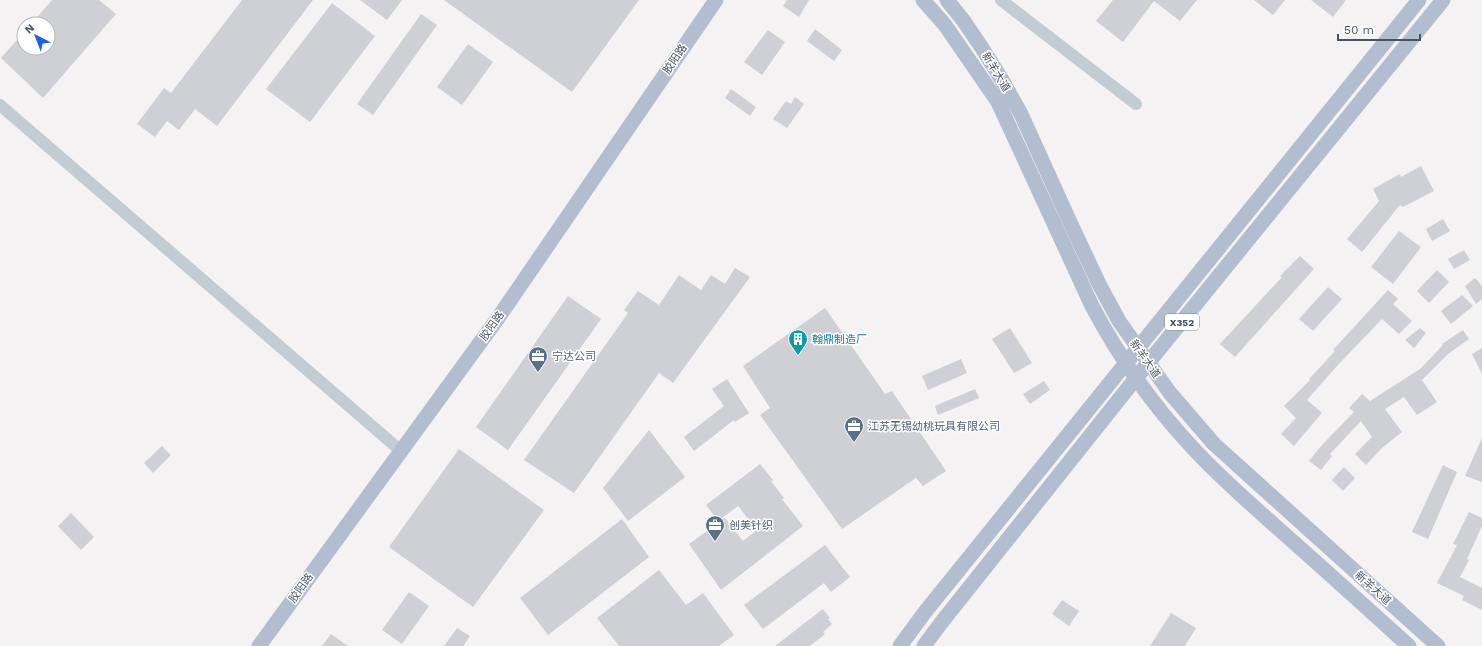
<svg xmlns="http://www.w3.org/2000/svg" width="1482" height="646" viewBox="0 0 1482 646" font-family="'Work Sans','Noto Sans SC',sans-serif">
<rect width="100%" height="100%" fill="#f4f2f2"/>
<!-- building -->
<path fill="#ced0d6" d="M52,0h47l17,14 -73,84 -42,-40 23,-26v16h24v-24h-17z
M242,0h71l-96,126 -22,-17 -16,21 -12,-9 -12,16 -18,-13 27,-36 7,5z
M360,0h42l-15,20z
M444,0h195l-67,92z
M787,0h22l-10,17 -16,-11z
M1113,0h84l-17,21 -26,-20 -31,41 -27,-21z
M1254,0h31l-12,15z
M1311,0h35l-13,17z
M332,3l43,33 -65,86 -44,-33z
M421,14l16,11 -64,90 -16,-11z
M815,29l27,21 -8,11 -27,-20z
M768,30l17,12 -23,33 -18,-13z
M468,44l25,18 -31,43 -25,-18z
M731,89l25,18 -6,9 -25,-18z
M795,97l9,7 -17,24 -14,-9 13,-18 5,3z
M1421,166l13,25 -31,16 -3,-2 -38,47 -15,-13 32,-38 -6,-12 27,-15 1,3z
M1443,219l7,12 -18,10 -6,-12z
M1399,231l22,16 -28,37 -22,-17z
M1464,250l6,10 -16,9 -6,-10z
M1300,256l14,13 -79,88 -15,-13 62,-67 -2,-1z
M735,268l15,9 -77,106 -14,-10 -85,120 -50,-33 104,-147 -4,-3 14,-19 21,14 20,-30 22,15 10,-15 14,9z
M1437,270l12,12 -20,21 -12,-12z
M1475,278l7,8v13l-6,5 -11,-18z
M1328,287l14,12 -29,32 -14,-12z
M1388,290l10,9 -5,5 19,17 -13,13 -17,-15 -46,48 -29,33 15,13 -28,33 -13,-12 15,-16 -12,-12 26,-26 -1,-1 26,-28 -2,-1z
M1462,295l11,11 -22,18 -10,-13z
M568,296l33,23 -93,131 -32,-23z
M825,308l60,86 7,-3 54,80 -23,15 -7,-8 -74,51 -82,-114 10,-7 -27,-42z
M1010,328l22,35 -18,10 -22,-34z
M1420,328l6,5 -12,15 -9,-8z
M1463,330l6,9 -21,15 -26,26 15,22 -20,13 -13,-18 -19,12 17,23 -19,15 -17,18 -11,-11 17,-17 -11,-16 -31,33 2,2 -11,14 -12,-9 12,-15 33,-34 -5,-4 13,-14 8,7 50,-32 23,-24 -1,-1z
M1482,348v26l-10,-20z
M961,359l6,14 -39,17 -6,-14z
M727,379l22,34 -14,9 -1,-2 -40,31 -10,-14 40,-31 -12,-17z
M1044,381l6,9 -20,14 -7,-10z
M975,389l4,9 -41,17 -3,-9z
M649,430l36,47 -57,44 -25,-33z
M1482,438v44l-17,-6z
M162,446l9,9 -18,18 -9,-10z
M459,449l85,61 -71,97 -84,-60z
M760,464l13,16 -2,1 13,17 -2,1 21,27 -82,64 -32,-46 36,-26 18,23 14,-11 -19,-24 -20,15 -12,-16z
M1443,465l14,7 -29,67 -16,-7z
M1344,467l11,11 -12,13 -11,-11z
M1469,512l13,6v8l-15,33 2,1 -9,17 22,11v22l-20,-10 2,-4 -27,-13 20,-38 -4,-1z
M71,513l23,24 -13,13 -23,-24z
M622,519l27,38 -101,78 -28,-37z
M825,545l25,32 -19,15 -7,-9 -61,46 -19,-24z
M659,570l27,35 17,-12 31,42 -15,11h-100l-22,-28z
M409,592l20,14 -27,38 -20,-14z
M1062,600l17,11 -10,15 -17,-12z
M823,609l7,9 -2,1 4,5 -9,8 2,2 -15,12h-35z
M1171,613l25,15 -11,18h-35z
M457,628l13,8 -7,10h-19z
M331,634l17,12h-26z"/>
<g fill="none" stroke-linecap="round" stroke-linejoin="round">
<!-- minor -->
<path stroke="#c3cbd3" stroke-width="12" d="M1001,0l135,104
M0,105l401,346"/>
<!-- major -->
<path stroke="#b2bed0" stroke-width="15" d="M923,0l22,25 53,77 94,204c27,51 60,98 99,140 28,31 60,58 90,85 43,38 86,77 128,115
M947,0l16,20 19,28 20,32 19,34 49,108 29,62 20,37 51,72 44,51 224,202
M259,646l239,-328 218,-318
M900,646l25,-34 494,-612
M924,646l17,-23 207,-260 295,-363"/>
</g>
<!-- icons -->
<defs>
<symbol id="building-pin" viewBox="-11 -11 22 30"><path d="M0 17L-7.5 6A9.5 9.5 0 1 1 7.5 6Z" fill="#0f9aa8" stroke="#fff"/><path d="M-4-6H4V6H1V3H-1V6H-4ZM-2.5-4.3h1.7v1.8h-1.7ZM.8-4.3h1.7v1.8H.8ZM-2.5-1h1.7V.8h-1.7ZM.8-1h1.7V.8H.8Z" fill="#fff"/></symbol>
<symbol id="office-pin" viewBox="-11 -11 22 30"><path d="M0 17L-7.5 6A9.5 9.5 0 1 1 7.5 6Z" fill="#5c6f8a" stroke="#fff"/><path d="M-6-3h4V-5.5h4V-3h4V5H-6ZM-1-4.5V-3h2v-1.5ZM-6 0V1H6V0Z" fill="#fff"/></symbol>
</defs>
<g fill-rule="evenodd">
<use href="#building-pin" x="787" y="328" width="22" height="30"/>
<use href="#office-pin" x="527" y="345" width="22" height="30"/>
<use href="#office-pin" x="843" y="415" width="22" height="30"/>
<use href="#office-pin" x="704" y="514" width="22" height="30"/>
</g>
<g text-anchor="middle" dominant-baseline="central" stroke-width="3" stroke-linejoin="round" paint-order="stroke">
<!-- shield labels -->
<rect fill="#fff" stroke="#80878f" stroke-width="1" x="1165" y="314" width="34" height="16" rx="3"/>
<g font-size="10" font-weight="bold" fill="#49535f">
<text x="1182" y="322">X352</text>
</g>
<!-- street labels -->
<g font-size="11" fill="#49535f" stroke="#fff">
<text transform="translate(675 59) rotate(-56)">胶阳路</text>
<text transform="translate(996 72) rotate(59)">新羊大道</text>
<text transform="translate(492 326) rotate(-54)">胶阳路</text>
<text transform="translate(1145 359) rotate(55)">新羊大道</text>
<text transform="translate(301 588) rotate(-54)">胶阳路</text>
<text transform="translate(1373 588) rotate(42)">新羊大道</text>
</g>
<!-- culture labels -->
<g font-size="11" fill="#0d838f" stroke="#fff" text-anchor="start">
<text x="812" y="339">翰鼎制造厂</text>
</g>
<!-- service labels -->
<g font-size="11" fill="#4e5e75" stroke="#fff" text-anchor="start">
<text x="552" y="356">宁达公司</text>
<text x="868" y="426">江苏无锡幼桃玩具有限公司</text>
<text x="729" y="525">创美针织</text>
</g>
</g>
<!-- north arrow -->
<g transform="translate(36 36) rotate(318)"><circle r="19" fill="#ffffff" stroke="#b6babf"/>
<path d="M0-3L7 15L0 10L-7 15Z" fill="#1c60e4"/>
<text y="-6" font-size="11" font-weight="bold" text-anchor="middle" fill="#49535f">N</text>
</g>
<!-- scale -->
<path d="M1338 34v6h82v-6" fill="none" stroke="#49535f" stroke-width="2"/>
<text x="1344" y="34" font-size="12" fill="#49535f" stroke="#ffffff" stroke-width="3" paint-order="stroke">50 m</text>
</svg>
